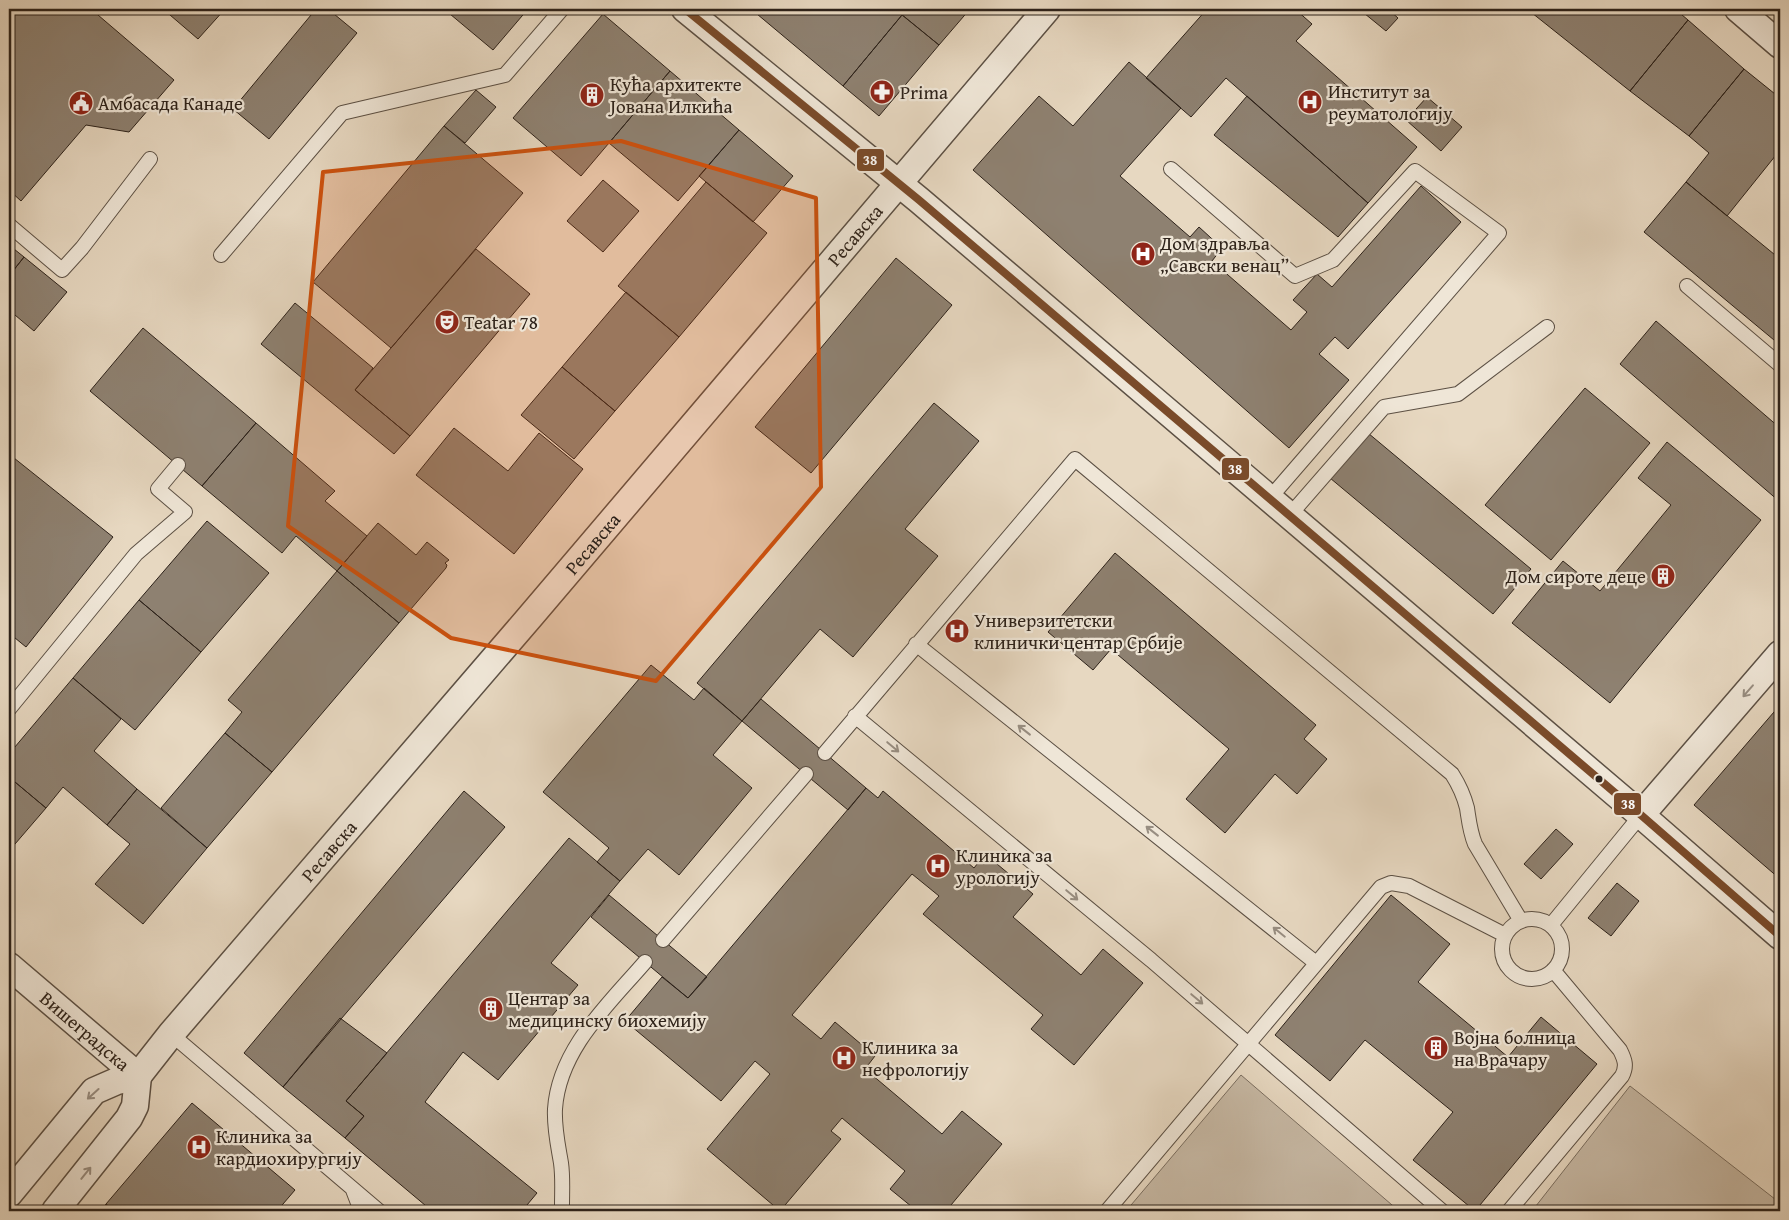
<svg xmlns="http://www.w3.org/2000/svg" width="1789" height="1220" viewBox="0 0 1789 1220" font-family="'Gentium Book Plus',serif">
<rect width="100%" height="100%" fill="#e7d8c1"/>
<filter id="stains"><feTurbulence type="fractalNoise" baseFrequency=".004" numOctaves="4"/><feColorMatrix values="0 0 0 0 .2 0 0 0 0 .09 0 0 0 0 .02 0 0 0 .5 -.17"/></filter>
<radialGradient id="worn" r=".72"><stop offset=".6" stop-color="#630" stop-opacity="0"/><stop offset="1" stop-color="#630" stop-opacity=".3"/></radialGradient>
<!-- green -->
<path fill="#c7b9a5" stroke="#7a6e60" d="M1241,1075l158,136h-273z
M1630,1086l150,117v8h-248z"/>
<!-- building -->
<path fill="#8e8171" stroke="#2d221a" d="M9,9h82l83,71 -45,52 -43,-7 -65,76 -12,-11z
M163,9h62l-27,30z
M316,9h12l29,24 -88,106 -36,-30z
M444,9h84l-35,41z
M751,9h144l7,6 -59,71z
M895,9h75l-31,36z
M1207,9h88l17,15 -16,17 121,106 -49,56 -142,-125 -35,39 -45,-39z
M1359,9h31l-1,1 9,8 -12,13z
M1527,9h148l13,11 -58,71z
M603,14l67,57 -89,105 -68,-58z
M902,15l37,30 -60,71 -36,-30z
M1688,20l56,49 -55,67 -59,-45z
M1129,62l52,46 -61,68 70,61 9,-10 23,21 -10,13 79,69 16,-18 -14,-12 24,-26 15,13 89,-101 40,36 -113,127 -13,-12 -16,17 30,26 -60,68 -316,-278 66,-74 34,30z
M1744,69l36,29v52l-53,66 -41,-34 23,-29 -20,-17z
M670,71l69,59 -61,71 -69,-58z
M476,90l20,17 -31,36 -21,-17z
M1247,96l121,107 -30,34 -124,-102z
M1427,97l35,30 -21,24 -35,-31z
M444,126l79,67 -132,155 -78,-66z
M739,130l54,46 -40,46 -54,-46z
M603,180l36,31 -36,41 -36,-31z
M706,182l61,51 -88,104 -61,-51z
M1686,182l94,77v86l-136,-113z
M9,245l15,12 -15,19z
M476,249l54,45 -120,142 -55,-46z
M24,257l43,35 -33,39 -25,-21v-34z
M896,258l56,47 -141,168 -56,-46z
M626,292l53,45 -64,74 -53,-44z
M295,303l78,65 -18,22 55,46 -16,18 -133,-110z
M1656,321l124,107v74l-160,-138z
M143,328l113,95 -54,63 -112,-95z
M562,367l53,44 -41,48 -53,-44z
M1585,388l65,55 -99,117 -66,-55z
M934,403l45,38 -74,88 33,27 -85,101 -33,-28 -78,92 -45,-38z
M256,423l79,68 -10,10 42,35 -30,35 -41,-35 -14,17 -80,-67z
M454,428l54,43 31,-38 44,36 -69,85 -98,-79z
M1368,433l163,136 -38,45 -163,-136z
M1667,442l94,78 -151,183 -98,-80 51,-62 37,30 71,-86 -33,-27z
M9,454l104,83 -87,110 -17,-14z
M207,521l62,52 -68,79 -62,-52z
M378,523l38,32 11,-13 22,18 -4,3 2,2 -1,3 -47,55 -62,-52z
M1115,553l201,172 -12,14 23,20 -30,35 -22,-20 -50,59 -39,-34 43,-50 -118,-100 -18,21 -45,-38z
M337,571l62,52 -127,149 -47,-39 17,-21 -14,-12z
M139,600l62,52 -66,78 -62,-52z
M651,665l43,35 10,-12 38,33 -29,34 39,33 -73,87 -31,-26 -28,32 -23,-19 12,-14 -66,-56z
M73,678l48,41 -27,32 43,38 -30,36 -44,-38 -17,21 -37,-31v-23z
M761,699l105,89 -18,22 -106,-89z
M1780,705v174l-86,-74z
M225,733l47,39 -65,76 -46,-40z
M9,777l37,31 -37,43z
M866,788l12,10 5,-7 91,77 11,-14 48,40 -20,23 68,58 22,-26 40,34 -69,82 -43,-36 12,-14 -120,-101 16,-18 -27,-22 -120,141 29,24 14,-17 40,34 -10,13 77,65 20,-23 40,33 -56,67h-29l-27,-22 15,-18 -63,-53 -11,13 10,8 -61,72 -73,-62 63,-75 -15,-13 -34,40 -96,-80 37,-44 26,21z
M137,789l70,59 -64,76 -48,-40 35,-40 -23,-19z
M464,791l41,36 -222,260 -39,-34z
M1556,829l17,15 -32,35 -17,-15z
M569,838l51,43 -69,82 27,22 -80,95 -35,-28 -38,50 112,91 -15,18h-90l-87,-73 19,-22 -18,-15z
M1617,883l22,18 -28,35 -23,-18z
M609,895l98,82 -19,21 -97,-81z
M1391,895l59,49 -32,38 90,75 33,-40 56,47 -122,147 -62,-51 40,-48 -88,-72 -35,41 -55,-46z
M340,1018l47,35 -41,48 18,15 -19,22 -62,-51z
M192,1103l103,87 -18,21h-163l-8,-7z
M106,1204l8,7h-15z"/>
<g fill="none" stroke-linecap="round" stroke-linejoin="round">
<defs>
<path id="service" d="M1171,169l124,107 38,-16 82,-89 84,62 -230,266
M9,225l53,45 20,-22 68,-89
M221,255l121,-142 163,-38 57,-66
M1687,286l93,79
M1289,516l95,-109 74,-13 89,-67
M916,644l400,319
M9,709l127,-155 49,-42 -27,-23 20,-24
M855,716l296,244 291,251
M825,753l250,-294 377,315c7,11 12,22 15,34 2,13 3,24 8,36l46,77
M1502 949a30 30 0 1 1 60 0a30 30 0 1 1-60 0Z
M1551,925l90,-110
M663,940l143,-166
M171,1034l208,177
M353,1190l8,21
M561,1211l1,-6c0,-14 1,-28 -1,-42 -3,-18 -7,-35 -6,-54 4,-60 53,-104 90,-147
M1107,1211l274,-324 10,-4 18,3 96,49
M1509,1211l113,-135c5,-10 3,-16 -2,-26l-67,-80"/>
<g id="minor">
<path d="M685,9l234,191 722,615 139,121"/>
<path d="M1738,9l42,36"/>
<path d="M1641,815l139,-161"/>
<path id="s1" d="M9,966l129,110"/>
<path id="s2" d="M138,1076l33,-42 358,-416 518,-609"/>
<path d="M9,1194l85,-103 23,-10 21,-5"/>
<path d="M55,1211l74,-93 6,-12 3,-30"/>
</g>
</defs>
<!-- service casing -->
<use href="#service" stroke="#5c5044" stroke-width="16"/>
<!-- minor casing -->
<use href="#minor" stroke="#5c5044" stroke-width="29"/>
<!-- service -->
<use href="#service" stroke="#efe6d7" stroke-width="14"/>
<!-- minor -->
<use href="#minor" stroke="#efe6d7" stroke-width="26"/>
<defs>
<path id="bus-1" d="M685,9l234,191 722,615 139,121"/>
</defs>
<!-- bus-1 casing -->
<use href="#bus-1" stroke="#efe6d7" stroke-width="11"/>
<!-- bus-1 -->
<use href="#bus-1" stroke="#7a4b2a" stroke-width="8"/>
</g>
<!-- one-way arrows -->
<defs><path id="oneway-shaft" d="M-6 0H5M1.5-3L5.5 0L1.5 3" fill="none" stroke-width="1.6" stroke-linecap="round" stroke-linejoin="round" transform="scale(1.25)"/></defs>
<g stroke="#988e82">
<use href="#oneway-shaft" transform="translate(1748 691) rotate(131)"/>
<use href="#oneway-shaft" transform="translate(1024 730) rotate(-142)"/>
<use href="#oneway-shaft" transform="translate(893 747) rotate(40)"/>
<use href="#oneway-shaft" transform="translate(1152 831) rotate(-142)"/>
<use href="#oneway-shaft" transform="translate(1072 895) rotate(40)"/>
<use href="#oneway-shaft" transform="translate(1279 932) rotate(-141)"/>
<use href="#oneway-shaft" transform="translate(1197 999) rotate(40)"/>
<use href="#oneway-shaft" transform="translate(93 1094) rotate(138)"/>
<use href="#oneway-shaft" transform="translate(86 1173) rotate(-51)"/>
</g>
<!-- marked area -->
<path fill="#cc510e" fill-opacity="0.2" stroke="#cc510e" stroke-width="4" stroke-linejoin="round" d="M621,141l195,57 5,289 -165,194 -205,-43 -163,-112 35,-354z"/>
<!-- icons -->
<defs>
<symbol id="pharmacy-disc" viewBox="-11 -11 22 22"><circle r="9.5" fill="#8f2418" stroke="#efe6d7"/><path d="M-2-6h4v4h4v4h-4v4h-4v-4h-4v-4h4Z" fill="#fff"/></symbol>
<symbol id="building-disc" viewBox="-11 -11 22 22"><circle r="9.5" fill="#8f2418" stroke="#efe6d7"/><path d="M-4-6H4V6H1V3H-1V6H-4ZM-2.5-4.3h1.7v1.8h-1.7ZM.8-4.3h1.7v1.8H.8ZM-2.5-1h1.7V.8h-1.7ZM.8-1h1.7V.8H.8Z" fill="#fff"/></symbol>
<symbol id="hospital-disc" viewBox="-11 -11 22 22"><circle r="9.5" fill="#8f2418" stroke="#efe6d7"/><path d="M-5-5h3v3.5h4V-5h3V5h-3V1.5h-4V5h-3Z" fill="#fff"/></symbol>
<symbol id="civic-disc" viewBox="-11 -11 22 22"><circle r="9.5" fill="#8f2418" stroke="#efe6d7"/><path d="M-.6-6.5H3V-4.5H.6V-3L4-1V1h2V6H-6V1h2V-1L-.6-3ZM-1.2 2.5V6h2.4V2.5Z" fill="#fff"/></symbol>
<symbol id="theatre-disc" viewBox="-11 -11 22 22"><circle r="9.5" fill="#8f2418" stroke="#efe6d7"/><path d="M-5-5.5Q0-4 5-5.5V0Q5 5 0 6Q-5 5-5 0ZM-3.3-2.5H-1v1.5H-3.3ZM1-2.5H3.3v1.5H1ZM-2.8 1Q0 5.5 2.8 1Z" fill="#fff"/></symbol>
</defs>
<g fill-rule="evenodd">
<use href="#pharmacy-disc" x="868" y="78" width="28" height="28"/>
<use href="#building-disc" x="578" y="81" width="28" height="28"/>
<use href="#hospital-disc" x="1296" y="88" width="28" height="28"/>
<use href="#civic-disc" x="67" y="89" width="28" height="28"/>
<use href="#hospital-disc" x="1129" y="240" width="28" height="28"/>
<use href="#theatre-disc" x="433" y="308" width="28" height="28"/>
<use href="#building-disc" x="1649" y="562" width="28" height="28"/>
<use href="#hospital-disc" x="943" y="617" width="28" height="28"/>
<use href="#hospital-disc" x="924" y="852" width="28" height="28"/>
<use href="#building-disc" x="477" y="995" width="28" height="28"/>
<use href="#building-disc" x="1422" y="1034" width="28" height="28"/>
<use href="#hospital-disc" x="830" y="1044" width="28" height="28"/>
<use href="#hospital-disc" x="185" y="1133" width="28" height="28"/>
</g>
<!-- markers -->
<circle fill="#2d221a" stroke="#efe6d7" stroke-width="2" cx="1599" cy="779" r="4.5"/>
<g text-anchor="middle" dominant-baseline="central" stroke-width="4.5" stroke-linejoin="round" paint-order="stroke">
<!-- poi labels -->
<g font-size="19" fill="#2d221a" stroke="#efe6d7" text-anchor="start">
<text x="610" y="84">Кућа архитекте<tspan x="610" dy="22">Јована Илкића</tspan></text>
<text x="1328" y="91">Институт за<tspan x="1328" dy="22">реуматологију</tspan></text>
<text x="900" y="92">Prima</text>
<text x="98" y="103">Амбасада Канаде</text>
<text x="1160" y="243">Дом здравља<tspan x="1160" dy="22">„Савски венац”</tspan></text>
<text x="464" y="322">Teatar 78</text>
<text x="1646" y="576" text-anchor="end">Дом сироте деце</text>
<text x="974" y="620">Универзитетски<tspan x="974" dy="22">клинички центар Србије</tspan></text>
<text x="956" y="855">Клиника за<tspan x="956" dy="22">урологију</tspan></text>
<text x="508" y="998">Центар за<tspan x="508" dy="22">медицинску биохемију</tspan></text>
<text x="1454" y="1037">Војна болница<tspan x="1454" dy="22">на Врачару</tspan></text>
<text x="862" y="1047">Клиника за<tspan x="862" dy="22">нефрологију</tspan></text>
<text x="216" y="1136">Клиника за<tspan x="216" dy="22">кардиохирургију</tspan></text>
</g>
<!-- street labels -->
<g font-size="19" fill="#2d221a" stroke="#efe6d7">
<text stroke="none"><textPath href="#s2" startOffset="1105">Ресавска</textPath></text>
<text stroke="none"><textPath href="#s2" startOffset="700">Ресавска</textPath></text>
<text stroke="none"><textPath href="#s2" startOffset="295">Ресавска</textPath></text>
<text stroke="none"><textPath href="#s1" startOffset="100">Вишеградска</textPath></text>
</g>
</g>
<g stroke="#efe6d7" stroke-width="2">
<rect x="856" y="148" width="29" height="24" rx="5" fill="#7a4b2a"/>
<rect x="1221" y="457" width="29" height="24" rx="5" fill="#7a4b2a"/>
<rect x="1613" y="792" width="29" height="24" rx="5" fill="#7a4b2a"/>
</g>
<g font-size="14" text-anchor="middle" font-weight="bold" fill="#fff">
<text x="870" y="165">38</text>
<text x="1235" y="474">38</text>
<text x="1628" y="809">38</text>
</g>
<!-- margin -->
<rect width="1789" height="1220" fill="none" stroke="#e7d8c1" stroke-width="30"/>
<rect x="10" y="10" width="1769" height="1200" fill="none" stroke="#2d221a" stroke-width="2.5"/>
<rect x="15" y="15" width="1759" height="1190" fill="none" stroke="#2d221a"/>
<rect width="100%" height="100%" filter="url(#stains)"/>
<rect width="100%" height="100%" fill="url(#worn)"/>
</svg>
